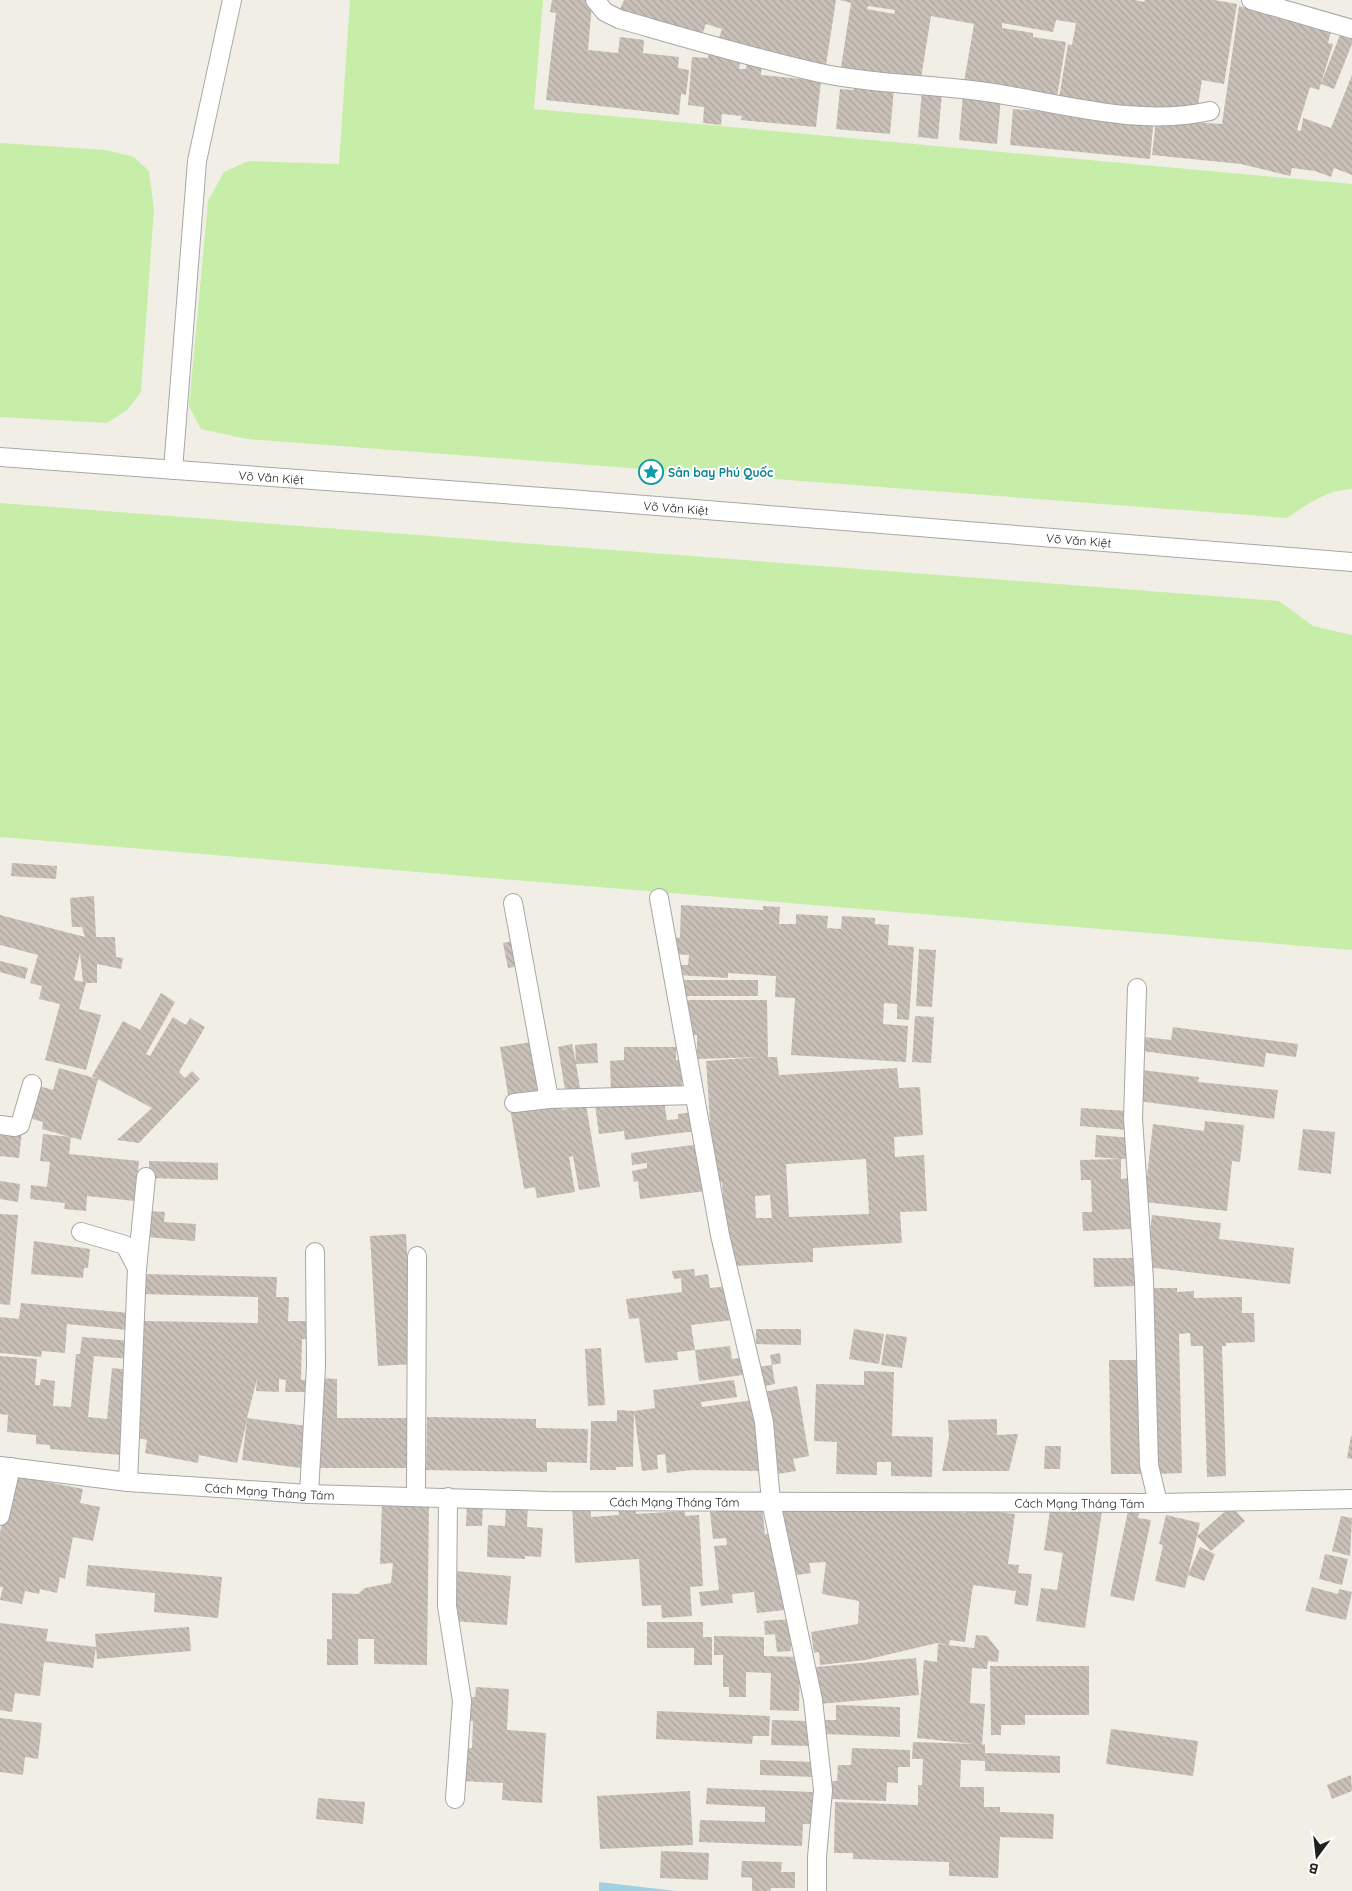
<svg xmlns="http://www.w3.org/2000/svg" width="1352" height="1891" viewBox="0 0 1352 1891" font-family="Quicksand,sans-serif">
<defs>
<pattern id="building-back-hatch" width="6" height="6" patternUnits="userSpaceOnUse" patternTransform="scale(1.25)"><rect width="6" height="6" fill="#c9c0b8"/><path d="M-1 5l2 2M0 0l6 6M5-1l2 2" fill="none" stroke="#aca59e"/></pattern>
</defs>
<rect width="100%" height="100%" fill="#f1eee5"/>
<!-- grass -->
<path fill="#c7eea8" d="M350,0h193l-9,109 818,75v305c-26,1 -44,15 -65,29l-1040,-79 -46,-10 -12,-23 19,-205 16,-29 24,-11 91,3z
M0,143l106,7 28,7 15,14 5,38 -13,183 -14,18 -20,13 -107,-6z
M0,503l1279,98 34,25 39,9v315l-1352,-113z"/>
<!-- water -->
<path fill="#a3d0e1" d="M599,1882l77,9h-77z"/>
<!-- building -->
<path fill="url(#building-back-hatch)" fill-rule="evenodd" d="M552,0h34v3h6l-4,47 30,3 2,-16 24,3 -1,13 36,4 -1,11 11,2 -3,25 -5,-1 -2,21 -133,-15 10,-87 -6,-1z
M624,0h212l-10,65 -34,-6 -74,-18 4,-12 -16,-5 -4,11 -53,-13 -29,-13z
M840,0h295l9,2 1,-2h69l23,4 -13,80 -22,-4 -5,31 -32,3 -106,-16 9,-54 4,1 4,-22 -20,-3 -3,12 -51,-9v5l31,5v4l33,5 -9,55 -93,-15 10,-58 -43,-8 -11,68 -19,-7 -60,-10 10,-64zM868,6l27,4 -1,4 -27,-5z
M1239,6l92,25 -3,12 5,1 -14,46 -9,-3 -13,43 4,1 2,-13 28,10 21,-53v100l-18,-7 -3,9 -16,-6 -23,-3 -2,8 -49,-12 -89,-9 4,-35 66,4z
M1341,32l11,4v8l-18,45 -13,-5z
M709,51l32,3 -2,15h7l1,-8 15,2 -1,12 60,6 -5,46 -75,-7 1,-4 -20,-2 -1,11 -18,-2 1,-16 -16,-2 4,-48 16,1z
M855,84l39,4 -4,46 -54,-5 4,-40 14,1z
M922,90l20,2 -4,47 -20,-2z
M963,94l38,4 -4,46 -38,-4z
M1039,106l115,11 -4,42 -140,-14 3,-36 26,2z
M12,863l45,3 -1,13 -45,-3z
M94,896l2,41h19l1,20 7,1 -2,11 -24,-5v19h-11l-7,26 22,6 -15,55 -41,-10 15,-56 -21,-5 3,-13 -12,-3 8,-28 -38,-10v-30l85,22 -3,-10h-10l-2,-29zM80,953l3,29 -9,-2z
M681,905l82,5v-4l17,1 -1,17h17v-10l32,2 -1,12 14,1 1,-13 33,2v6l14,1 -1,20 26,2 -5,73 -12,-1v-15l-13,-1 -1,21 25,2 -2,36 -115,-7 4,-57 -20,-1 1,-21 -48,-3v5l-50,-3 1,-10h9l1,-10 -16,-1 1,-17 6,1z
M517,940l4,26 -13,2 -5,-25z
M919,949l17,1 -4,57 -16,-1z
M0,961l28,7 -3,11 -25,-7z
M680,980h78v16h-78z
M161,993l14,9 -29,52 4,2 23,-39 13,8 4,-7 15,9 -26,45 6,6 7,-7 8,8 -61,64 -22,-3 35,-32 -54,-29 -17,61 -39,-11 1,-7 -17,-5 9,-32 18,5 6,-22 39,11 -6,-3 31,-55 17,9z
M687,1000h80l1,57h9l2,18 118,-7 2,20 21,-1 3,48 -29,2 1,20 29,-2 3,56 -27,1 2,31 -89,5v14l-79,4 -1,-19h-7l-4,-65h-8l-8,-121 54,-4 -63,2v-24h-9zM866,1159l3,55 -80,3 -3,-53zM770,1195l2,23h-16l-1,-22z
M915,1016l19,1 -3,46 -19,-1z
M1173,1027l125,17 -2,13 -30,-4 -2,14 -122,-16 2,-14 27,3z
M531,1042l10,52 -32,6 -9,-53z
M597,1043l1,20 -22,1 5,29 -15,3 -8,-49 14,-3 4,18 -1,-17z
M624,1047h52v13h6v30l-71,1 -1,-30 14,-1z
M1142,1070l57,7 -1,5 80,8 -4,29 -136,-18z
M560,1100l2,10 24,-5 14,82 -21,3 -6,-34 -4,1 6,35 -38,6 -2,-11 -11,2 -14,-81z
M664,1101l3,19 11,-1v-5l15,-2 3,19 -71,9 -1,-9 -25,3 -4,-29 25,-3 1,5z
M1081,1108l47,3 -1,19 -47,-4z
M1205,1121l39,4 -4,37 -8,-1 -5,50 -83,-9 9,-78 51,7z
M0,1129l22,2 -3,27 -19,-2z
M1303,1129l32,3 -4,42 -33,-4z
M43,1134l28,3 -2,17 70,7 -4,40 -48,-5 -1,15 -22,-2 1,-6 -35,-4 1,-14 16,2 3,-25 -10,-1z
M1096,1135l35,3 -1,21h-9v20l8,-1 2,51 -48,2 -1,-19h10l-1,-32h-10l-1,-20 41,-1 -26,-2z
M701,1144l6,47 -67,8 -2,-18 -4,1 -2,-11 15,-3v-5l-15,2 -1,-12z
M149,1161l69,2v17l-69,-2z
M0,1181l20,3 -2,18 -18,-3z
M148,1211l17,1 -1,10 32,2 -1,17 -49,-4z
M0,1214l18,1 -8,90 -10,-1z
M1152,1215l69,8 -2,16 75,9 -4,36 -144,-17z
M406,1234l7,130 -35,2 -8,-130z
M34,1241l56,8 -2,19h-4l-1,10 -52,-4z
M1093,1258h45v28l-44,1z
M694,1269l1,7 13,-2 2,14 19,-2 4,34 -42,5 4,25 35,-4 2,13 8,-1 3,17 -44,6 -4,-31 -18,2 1,8 -33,3 -6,-45 -10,1 -3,-20 56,-7 -1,-14 -7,1 -2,-8z
M142,1274l135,3 -1,20h13l-1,24h24v18h-10l-1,41h8l-1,12h-23l1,-12 -7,-1v13l-23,-1 1,-12 -10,39 60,8 -6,42 -59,-8 5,-40 -10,43 -38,-8 -1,8 -53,-10 2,-13 -13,-3 9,-75 1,-41 114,2v-26l-117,-3z
M1151,1288h26v4l17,-1v7l48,-1v16h12l1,29 -29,1v3h-4l4,130 -19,1 -4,-131h-12l-1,-13 -11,1 3,139 -26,1z
M21,1303l109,10 -2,17 -61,-6 -2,29 -23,-2 -1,6 -41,-4v-36l19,2z
M756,1329h45v16l-45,-1z
M854,1329l30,5 -5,30 -30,-5z
M886,1334l21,3 -5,31 -21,-3z
M82,1337l50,4 -1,18 -37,-3 -6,61 19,2 5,-51 18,2 -8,85 -72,-6v-4l-14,-1v-9l-29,-3 1,-17 -8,-1v-58l37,3 -2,26h5l1,-6 14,2 -2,25 18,1 5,-53h4z
M601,1348l4,57 -17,1 -3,-57z
M780,1353l1,10 -9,2 3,19 -14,3 -4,-20 15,-2 -2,-10z
M1109,1360h33l1,114h-32z
M864,1371l30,1 -2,64 41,1 -1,40 -41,-1v-14h-14v13l-41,-1 1,-32 -23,-1 2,-57 48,1z
M319,1378l18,1v39h74v50h-93z
M734,1380l3,17 -36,5 1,5 51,-7 10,71 -71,-1 -25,3 -2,-19 -8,1 1,14 -16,2 -8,-60 21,-3 -2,-18z
M797,1386l12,70 -16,3 3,12 -18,3 -15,-82z
M617,1410l17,1 -1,56h-17v3h-26l1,-49h26z
M427,1417l109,2v9l52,1 -1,34 -40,-1v10l-121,-2z
M997,1419v16l21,-1 -9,37h-67l7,-34 -1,-17z
M1351,1436h1v23l-5,-1z
M1045,1446h16l-1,23h-16z
M11,1475l72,14 -3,14 20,4 -7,34 -20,-4 -8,42 -5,-2 -3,16 -17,-4 -1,5 -14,-3 -3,13 -22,-4 3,-13h-3v-54z
M382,1501l47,2 -2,162 -53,-1v-25h-16v26h-31v-26h5v-46l26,1 7,-6 26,-5 2,-20 -13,1z
M467,1502l16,1 -1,23h-16z
M635,1503l1,11 49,-3v5l14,-1 4,71 -13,1 2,29 -30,2 -1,-13 -19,1 -3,-47 -64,4 -3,-57 18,-1 1,12 28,-2 -1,-11z
M506,1504l22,1 -1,22 16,1 -2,29 -16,-1v3l-38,-2 1,-32 17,1z
M831,1506l100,2 35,5 1,-5 48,6 -7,50 11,1 -1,8 14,1 -4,32 -14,-2 2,-13 -43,-6 -8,57 -15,-2 -1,5 -12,-2 -72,17 -45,5 -1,-13 -5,1 -3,-21 47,-8 1,-23 -37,-7 4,-32 -17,1 2,10 -20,3 -11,-65 35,-4v5l16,-1z
M1070,1506l32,5 -17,117 -49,-7 5,-33 16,2 6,-37 -19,-3 6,-39 19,2z
M1231,1506l14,15 -34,30 -14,-15 -12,52 -30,-7 8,-36 -4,-1 7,-29 34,8 -3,13z
M762,1507l3,27 11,-1 9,77 -28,3 -3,-21 -22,2 1,9 -32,3 -2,-14 20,-2 -5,-44 13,-1 -1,-7 -13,1 -3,-27z
M1128,1511l11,2 -1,5 13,2 -17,81 -24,-5z
M1341,1516l11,2 -2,38 -18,-5z
M1200,1547l15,7 -11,27 -16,-6z
M1325,1554l23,5 -6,26 -23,-6z
M88,1565l134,12 -4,41 -64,-6 1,-19 -69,-7z
M456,1571l55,5 -4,49 -55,-4z
M1312,1587l26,7 1,-5 13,3 -6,28 -41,-9z
M791,1619v32l-14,1 -2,-18 -10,1 -1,-14z
M647,1622h56v15h9v28h-18v-17h-47z
M0,1623l48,6 -2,12 50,6 -1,-13 94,-7 2,24 -94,8 -1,-12 -3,21 -49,-6 -4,34 -25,-3 -3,19 -12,-2z
M976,1635l11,1 12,15 -1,11 -10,-1 -1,8 -15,-1 -2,35 15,1 -3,41 3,-1v9l75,3v17l-75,-2v-10l-24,-1 -1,27h24v20h16v5l54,2 -1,25 -53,-2 -2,41 -49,-2v-14l-96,-3v-6h-19l1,-51 83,3v-20h4l1,-26h-11l1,-17 62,2 -58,-6 7,-78 13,2 1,-18 36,4z
M714,1636l50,1v19l36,1 -1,54 -29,-1 1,-37 -25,-1v25h-17v-10h-6v-32h-9z
M916,1658l3,37 -100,9 -3,-37z
M990,1666h99v49h-64v10h-24v10h-10z
M476,1687l33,2 -2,41 39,3 -4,70 -40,-3 1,-17 -42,-2 2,-33h9l1,-27 -11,-1 2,-23h11z
M836,1705l64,2v30l-76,-3 1,-14h11z
M657,1711l113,5 -1,20h-16l-1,8 -96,-5z
M0,1718l42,5 -4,36 -13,-2 -2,18 -23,-3z
M772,1720l37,1v25l-38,-1z
M1111,1729l87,12 -5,35 -87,-12z
M852,1748l58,2v17h-12v16l-11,-1 -1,19 -55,-2v-18h6l1,-16h13z
M760,1760l54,2v15l-54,-2z
M1351,1775l1,16 -20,8 -5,-14z
M707,1788l106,4 -1,32h-9l-1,22 -103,-4 1,-22 65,2v-15l-59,-3z
M690,1791l3,54 -93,4 -3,-53z
M318,1798l47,4 -2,22 -47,-5z
M661,1851l48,2 -1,27 -48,-2z
M742,1861l40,1 -1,10h14v16h-24l-1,3h-18v-13l-11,-1z"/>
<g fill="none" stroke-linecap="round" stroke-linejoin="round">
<defs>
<g id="minor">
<path d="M595,0l10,12 14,7c67,19 134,39 201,54 57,12 116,11 173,20 71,11 146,34 217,18"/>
<path d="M1251,0l101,29"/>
<path id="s1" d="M0,457l570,42 782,63"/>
<path d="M173,470l24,-309 35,-161"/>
<path d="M659,898l61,337 44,187 7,80 42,198 10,90 -6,67v34"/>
<path d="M513,903l36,196"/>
<path d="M1137,988l-4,131 11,161 5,185 9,38"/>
<path d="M514,1103l35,-4 145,-4"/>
<path d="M0,1125l15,2 5,-2 12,-41"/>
<path d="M81,1232l44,13 12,23"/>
<path id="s2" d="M0,1466l128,16 181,12 238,7 611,2 194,-4"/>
<path d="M128,1482l9,-213 9,-92"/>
<path d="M309,1494l7,-128 -1,-114"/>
<path d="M416,1496l1,-240"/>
<path d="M448,1497l-1,109 15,95 -7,98"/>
<path d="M0,1516l11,-49"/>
</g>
</defs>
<!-- minor casing -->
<use href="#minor" stroke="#a7a7a7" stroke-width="20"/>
<!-- minor -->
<use href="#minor" stroke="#fff" stroke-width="18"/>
</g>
<!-- icons -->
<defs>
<symbol id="sight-ring" viewBox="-11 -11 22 22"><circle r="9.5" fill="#fff" stroke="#0f9aa8" stroke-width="1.5"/><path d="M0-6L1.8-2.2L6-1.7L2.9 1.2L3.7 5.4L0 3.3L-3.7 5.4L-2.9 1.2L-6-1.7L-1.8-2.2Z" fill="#0f9aa8"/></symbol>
</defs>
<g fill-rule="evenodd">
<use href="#sight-ring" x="637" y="458" width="28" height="28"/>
</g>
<g text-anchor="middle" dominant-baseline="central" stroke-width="4" stroke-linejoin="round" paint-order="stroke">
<!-- culture labels -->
<g font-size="12" font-weight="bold" fill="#0d838f" stroke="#fff" text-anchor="start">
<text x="668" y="472">Sân bay Phú Quốc</text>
</g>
<!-- street labels -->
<g font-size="12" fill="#202020" stroke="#fff">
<text stroke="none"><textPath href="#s1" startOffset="272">Võ Văn Kiệt</textPath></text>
<text stroke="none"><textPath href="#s1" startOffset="678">Võ Văn Kiệt</textPath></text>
<text stroke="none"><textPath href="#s1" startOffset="1082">Võ Văn Kiệt</textPath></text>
<text stroke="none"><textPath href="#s2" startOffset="271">Cách Mạng Tháng Tám</textPath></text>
<text stroke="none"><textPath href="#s2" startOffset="676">Cách Mạng Tháng Tám</textPath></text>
<text stroke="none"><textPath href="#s2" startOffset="1081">Cách Mạng Tháng Tám</textPath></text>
</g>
</g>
<!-- north arrow -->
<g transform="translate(1317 1856) rotate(195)" stroke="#ffffff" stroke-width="4" paint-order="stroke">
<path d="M0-4L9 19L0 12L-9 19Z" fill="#202020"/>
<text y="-8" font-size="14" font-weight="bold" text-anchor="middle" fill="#202020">B</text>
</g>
</svg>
